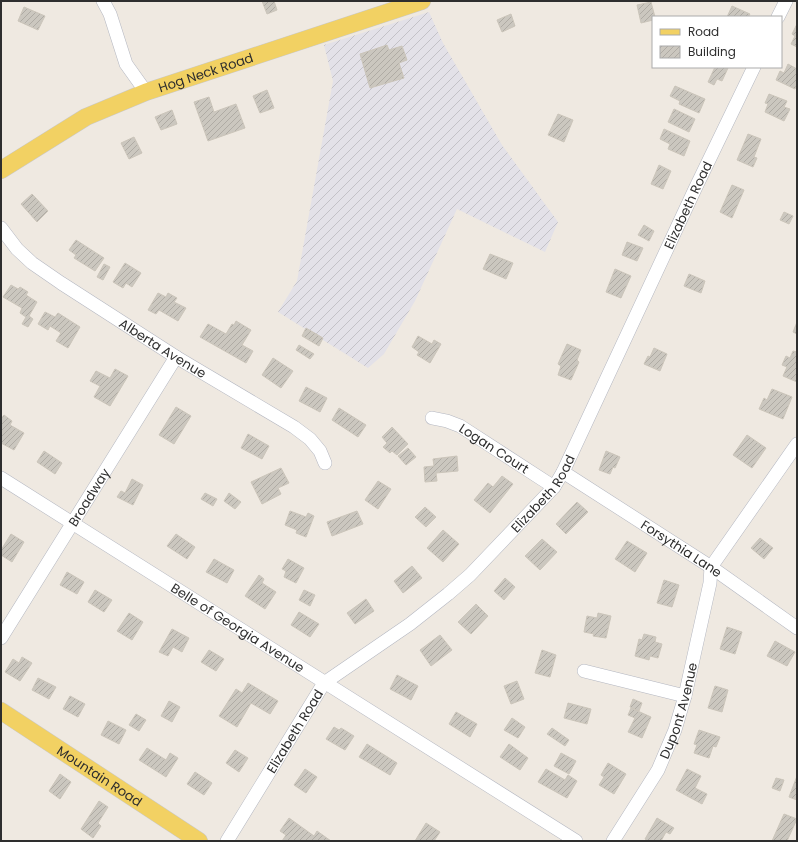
<svg xmlns="http://www.w3.org/2000/svg" width="798" height="842" viewBox="0 0 798 842" font-family="Poppins,sans-serif">
<defs>
<pattern id="industrial-furrows" width="10" height="10" patternUnits="userSpaceOnUse"><rect width="10" height="10" fill="#e3e1e8"/><path d="M-1 1l2-2M0 10L10 0M9 11l2-2" fill="none" stroke="#c3c1c7"/></pattern>
<pattern id="building-hatch" width="6" height="6" patternUnits="userSpaceOnUse"><rect width="6" height="6" fill="#cbc7bf"/><path d="M-1 1l2-2M0 6l6-6M5 7l2-2" fill="none" stroke="#afaba4"/></pattern>
</defs>
<rect width="100%" height="100%" fill="#efe9e1"/>
<!-- industrial -->
<path fill="url(#industrial-furrows)" d="M429,12l14,31 59,102 56,77 -13,30 -88,-43 -42,92 -31,53 -16,14 -90,-56 19,-31 36,-200 -9,-36z"/>
<!-- building -->
<path fill="url(#building-hatch)" stroke="#cbc5ba" d="M262,1h12l3,9 -10,4z
M651,2l4,15h-2v3l-12,3 -4,-18z
M732,6l18,8 -2,3h-21z
M24,7l21,9 -7,14 -20,-9z
M511,14l4,12 -13,6 -5,-12z
M797,24v23l-6,-3 4,-8 -3,-2z
M387,45l2,5 13,-4 5,14 -8,3 5,15 -34,10 -10,-34z
M788,64l9,5v15l-2,5 -19,-9 4,-9 4,2z
M715,67l13,1 -6,13 -5,-2 -3,6 -6,-3z
M675,86l30,13 -6,14 -20,-9 1,-3 -10,-5z
M267,90l7,18 -14,5 -7,-17z
M769,94l18,7 -3,6 6,2 -6,12 -19,-9 3,-8 -3,-1z
M209,97l5,15 22,-8 9,24 -37,13 -14,-39z
M674,109l21,10 -6,13 -21,-10z
M172,110l5,14 -16,6 -6,-13z
M558,114l15,6 -9,22 -16,-7z
M664,129l26,12 -6,15 -16,-7 2,-5 -10,-5z
M748,134l13,5 -7,18 3,1 -4,9 -16,-7z
M134,137l8,16 -13,6 -8,-16z
M659,165l12,6 -8,18 -12,-5z
M732,185l12,5 -12,28 -12,-6z
M32,194l16,17 -11,11 -16,-18z
M784,212l9,4 -4,8 -9,-4z
M644,225l10,6 -5,10 -11,-6z
M76,240l28,18 -9,13 -21,-13 2,-3 -7,-5z
M627,242l16,6 -6,13 -15,-6z
M490,254l23,9 -7,16 -23,-10z
M125,263l16,10 -9,14 -6,-4 -3,5 -10,-6z
M104,264l6,3 -7,13 -6,-3z
M615,269l16,7 -10,22 -15,-6z
M689,274l16,7 -4,12 -17,-7z
M11,285l7,4 2,-2 8,5 -2,3 11,7 -8,14 4,3 -5,8 -6,-3 4,-7 -6,-4 2,-5 -19,-11z
M158,293l8,4 2,-4 9,5 -3,4 12,6 -8,13 -19,-11 -3,4 -8,-4z
M45,312l10,5 3,-4 22,14 -12,21 -12,-7 5,-8 -11,-7 -2,4 -10,-6z
M236,321l15,9 -9,15 11,6 -7,12 -46,-26 8,-13 18,10 6,-10 2,1z
M797,322v12l-4,-2z
M306,328l17,10 -4,8 -17,-10z
M418,336l14,8 2,-4 7,4 -11,19 -13,-8 2,-3 -7,-5z
M567,344l14,6 -4,10 2,2 -8,18 -13,-5 3,-9 -3,-2z
M299,345l15,9 -4,5 -14,-9z
M654,348l13,6 -7,17 -16,-7 4,-8 2,1z
M793,351l4,1v30l-14,-6 4,-9 -5,-2 4,-9 4,2z
M273,358l20,13 -12,17 -19,-13z
M115,369l13,7 -18,30 -16,-9 6,-11 -10,-5 6,-10 14,7z
M306,387l21,11 -7,14 -21,-11z
M772,389l20,8 -9,22 -24,-10 5,-11 3,2z
M176,407l15,9 -17,28 -15,-9z
M339,408l27,17 -8,12 -26,-17z
M4,415l8,6 -2,4 14,8 -10,17 -13,-7v-24z
M392,427l16,17 -11,11 -5,-4 -2,2 -7,-6 4,-4 -5,-6z
M248,434l21,12 -7,13 -21,-11z
M747,435l19,13 -14,20 -19,-13z
M408,448l8,9 -10,8 -8,-9z
M44,451l18,12 -7,11 -18,-12z
M606,451l14,6 -5,11 -2,-1 -3,7 -11,-4z
M457,456l1,15 -22,2 1,8 -12,1 -1,-15 10,-1 -1,-7z
M281,468l8,15 -11,5 3,6 -19,10 -11,-22z
M502,476l11,8 -23,29 -16,-13 14,-17 5,4z
M132,479l11,6 -10,20 -16,-8 4,-6 4,2z
M378,481l13,8 -13,20 -13,-9z
M205,493l12,6 -4,7 -12,-7z
M229,493l12,9 -6,7 -11,-8z
M577,502l11,10 -22,22 -10,-10z
M425,507l11,10 -10,10 -11,-10z
M290,511l16,6 2,-4 6,3 -8,21 -10,-4 1,-3 -12,-5z
M357,511l6,13 -31,12 -5,-14z
M443,530l16,14 -16,18 -16,-14z
M11,534l13,8 -12,20 -11,-7v-5z
M176,534l19,13 -8,12 -20,-13z
M760,538l13,10 -9,11 -13,-11z
M542,539l15,13 -17,18 -15,-14z
M627,541l20,12 -12,19 -20,-13z
M214,559l20,11 -7,13 -21,-11z
M288,559l16,9 -8,15 -12,-6 2,-6 -4,-2z
M412,566l10,12 -19,15 -9,-12z
M67,572l17,10 -7,12 -17,-9z
M259,575l5,4 -2,4 14,9 -11,17 -20,-13z
M505,578l10,9 -11,13 -10,-9z
M664,580l15,5 -7,22 -15,-4z
M95,590l17,10 -8,12 -16,-10z
M304,590l11,5 -5,11 -11,-6z
M366,599l8,12 -19,13 -8,-11z
M476,604l12,12 -17,18 -13,-12z
M299,612l20,12 -9,13 -19,-12z
M129,613l14,9 -11,18 -15,-9z
M598,613l13,3 -5,22 -13,-2 1,-2 -10,-2 3,-16 10,2z
M727,627l15,5 -7,22 -15,-5z
M172,629l17,9 -7,14 -9,-5 -5,9 -9,-4z
M644,634l12,3 -1,5 7,2 -4,14 -8,-2 -1,4 -14,-4 4,-17 3,1z
M440,635l12,15 -21,16 -11,-16z
M775,641l20,11 -8,14 -20,-10z
M209,650l15,9 -8,12 -15,-9z
M542,650l14,5 -6,22 -15,-4z
M22,657l10,6 -12,18 -15,-9 8,-13 6,4z
M397,675l21,11 -7,14 -21,-11z
M38,678l18,9 -7,12 -17,-9z
M517,681l7,18 -13,5 -7,-18z
M248,683l30,18 -8,13 -19,-11 -14,24 -18,-11 17,-27 6,4z
M715,686l13,4 -6,22 -14,-4z
M70,696l15,8 -7,13 -15,-8z
M633,699l9,4 -3,8 -9,-4z
M169,701l11,6 -8,15 -11,-6z
M568,703l23,6 -4,15 -23,-6z
M631,708l20,9 -9,21 -14,-6 7,-14 -7,-3z
M456,712l21,12 -7,13 -21,-13z
M136,714l10,6 -7,11 -10,-6z
M512,718l13,9 -7,11 -14,-8z
M108,721l18,9 -7,14 -18,-9z
M334,727l5,3 2,-2 13,8 -9,14 -19,-11z
M552,728l17,12 -4,6 -18,-12z
M699,730l21,7 -4,10 -3,-1 -4,12 -15,-5 3,-8 -3,-1z
M367,744l30,19 -7,12 -31,-18z
M509,744l19,14 -8,12 -20,-13z
M147,748l19,12 4,-7 8,5 -12,19 -27,-17z
M235,750l13,8 -9,14 -13,-9z
M561,753l15,8 -7,13 -15,-8z
M608,763l18,11 -12,20 -15,-9 5,-8 -3,-2z
M305,769l12,8 -11,16 -12,-8z
M546,769l19,11 3,-5 9,6 -10,17 -29,-16z
M687,769l14,7 -6,12 12,6 -5,10 -26,-14z
M195,772l17,11 -8,12 -17,-11z
M60,774l11,8 -11,17 -11,-8z
M797,776v24l-8,-3z
M776,778l8,2 -4,11 -8,-3z
M99,801l9,6 -10,16 3,3 -8,12 -12,-9z
M784,814l13,5 -10,22h-15z
M289,818l25,18 3,-5 14,10h-49l4,-6 -6,-4z
M657,818l17,10 -4,6 -4,-2 -5,9h-13l-3,-2z
M426,823l14,9 -6,9h-19z"/>
<g fill="none" stroke-linecap="round" stroke-linejoin="round">
<defs>
<g id="minor">
<path d="M103,1l7,13 16,50 20,28"/>
<path d="M778,17l8,-16"/>
<path id="s1" d="M1,228l16,21 15,14 29,20 115,74 118,70 16,12 10,12 5,12"/>
<path id="s2" d="M432,418l15,3 13,5 94,61"/>
<path id="s3" d="M563,472l148,95 86,61"/>
<path id="s4" d="M1,478l575,363"/>
<path id="s5" d="M1,638l175,-281"/>
<path d="M584,671l101,25"/>
<path id="s6" d="M227,841l97,-158 86,-59 38,-30 22,-19 84,-88 9,-15 132,-283 59,-122"/>
<path id="s7" d="M613,841l45,-71 17,-40 10,-34 25,-113 1,-16 86,-123"/>
</g>
<g id="major">
<path id="s8" d="M1,170l85,-53 60,-25 276,-91"/>
<path id="s9" d="M1,711l198,130"/>
</g>
</defs>
<!-- minor casing -->
<use href="#minor" stroke="#b4b7c1" stroke-width="14"/>
<!-- major casing -->
<use href="#major" stroke="#c9c9c9" stroke-width="18"/>
<!-- minor -->
<use href="#minor" stroke="#fff" stroke-width="13"/>
<!-- major -->
<use href="#major" stroke="#f2d163" stroke-width="17"/>
</g>
<g text-anchor="middle" dominant-baseline="central" stroke-width="3" stroke-linejoin="round" paint-order="stroke">
<!-- street labels -->
<g font-size="13" fill="#2e2e2e" stroke="#fff">
<text stroke="none"><textPath href="#s8" startOffset="228">Hog Neck Road</textPath></text>
<text stroke="none"><textPath href="#s6" startOffset="801">Elizabeth Road</textPath></text>
<text stroke="none"><textPath href="#s1" startOffset="203">Alberta Avenue</textPath></text>
<text stroke="none"><textPath href="#s2" startOffset="70">Logan Court</textPath></text>
<text stroke="none"><textPath href="#s6" startOffset="477">Elizabeth Road</textPath></text>
<text stroke="none"><textPath href="#s5" startOffset="166">Broadway</textPath></text>
<text stroke="none"><textPath href="#s3" startOffset="141">Forsythia Lane</textPath></text>
<text stroke="none"><textPath href="#s4" startOffset="280">Belle of Georgia Avenue</textPath></text>
<text stroke="none"><textPath href="#s7" startOffset="147">Dupont Avenue</textPath></text>
<text stroke="none"><textPath href="#s6" startOffset="129">Elizabeth Road</textPath></text>
<text stroke="none"><textPath href="#s9" startOffset="118">Mountain Road</textPath></text>
</g>
</g>
<!-- border -->
<rect width="798" height="842" fill="none" stroke="#2e2e2e" stroke-width="4"/>
<!-- legend -->
<rect x="652" y="16" width="130" height="52" fill="#ffffff" stroke="#ababab"/>
<rect x="660" y="29" width="20" height="6" fill="#f2d163" stroke="#ababab"/>
<text x="688" y="36" font-size="12" fill="#2e2e2e">Road</text>
<rect x="660" y="46" width="20" height="12" fill="url(#building-hatch)" stroke="#ababab"/>
<text x="688" y="56" font-size="12" fill="#2e2e2e">Building</text>
</svg>
